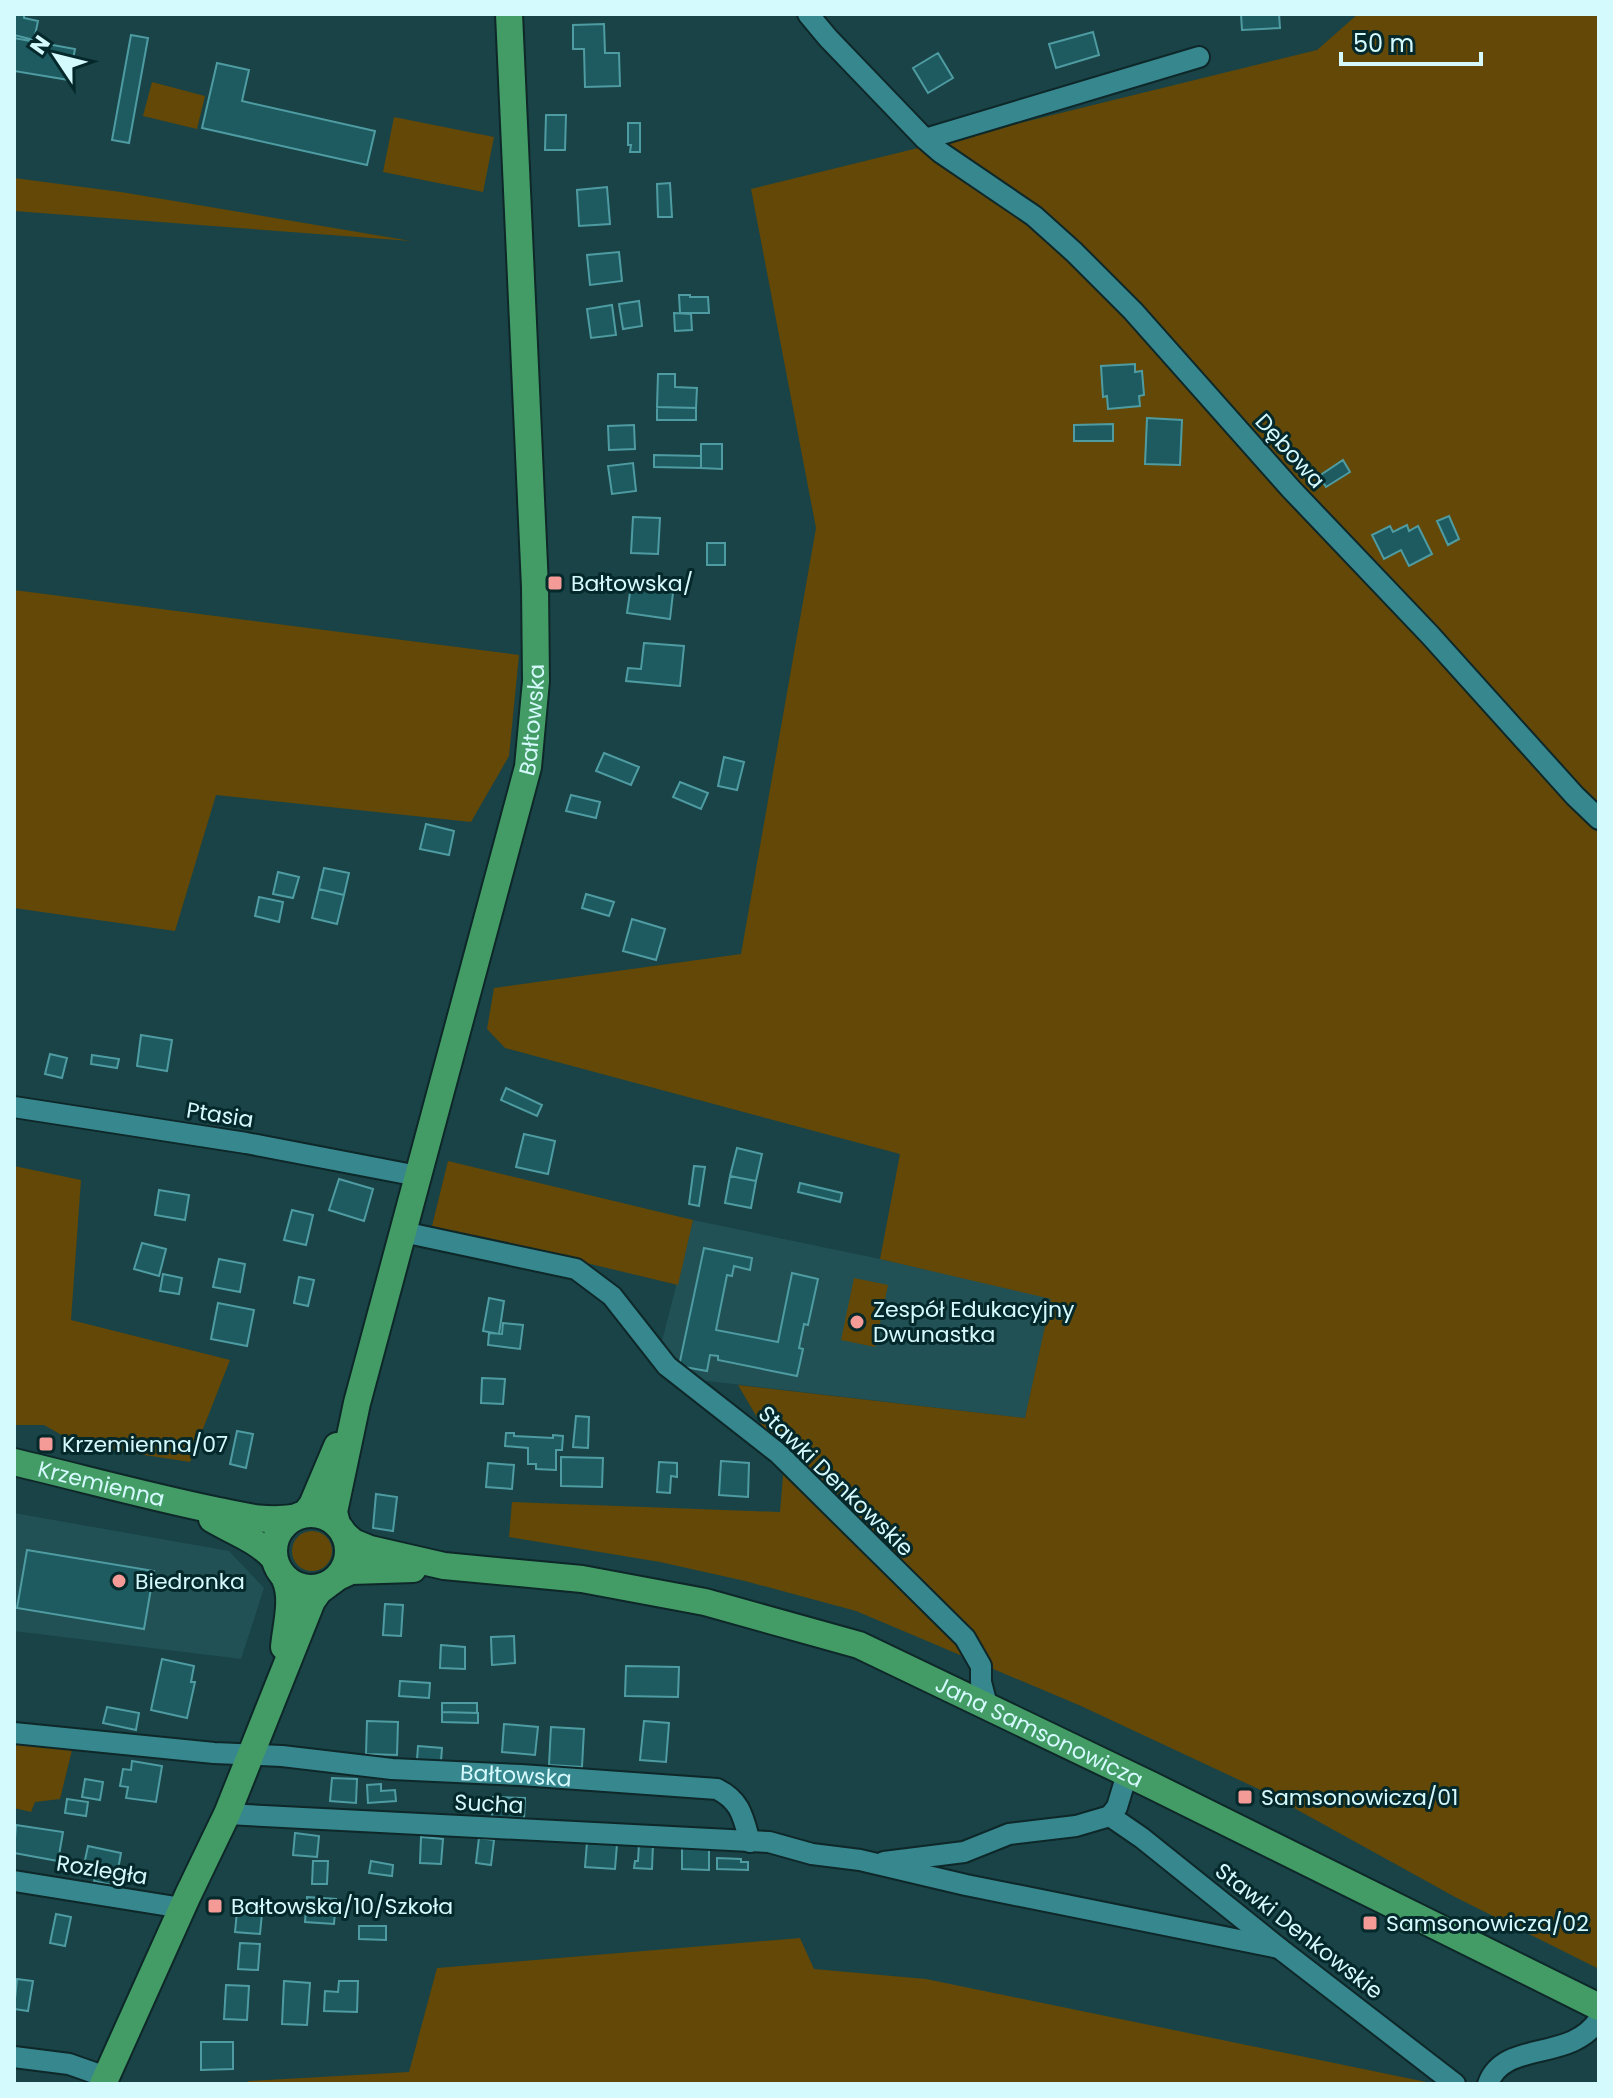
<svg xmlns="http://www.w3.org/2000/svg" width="1613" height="2098" viewBox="0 0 1613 2098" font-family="Poppins,sans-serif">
<rect width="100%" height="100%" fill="#194346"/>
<!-- built -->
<path fill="#215155" d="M693,1220l187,39 172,39 -27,120 -326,-38 -20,-14 -18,-21z
M14,1513l215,38 35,37 -23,71 -227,-28z"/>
<!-- green -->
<path fill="#634807" d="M1358,14h241v1955l-144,-72 -190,-105 -184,-86 -225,-95 -111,-30 -85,-19 -151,-25 3,-35 268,10 3,-36 -5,-23 -40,-68 287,33 26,-119 -171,-40 20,-105 -395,-106 -18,-19 7,-41 247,-34 75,-426 -65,-339 566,-139z
M152,82l53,14 -8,33 -54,-13z
M394,117l100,20 -11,55 -100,-20z
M14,178l107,14 290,49 -397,-30z
M14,590l505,65 -10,101 -38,66 -255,-27 -41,136 -161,-23z
M448,1161l245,59 -15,65 -246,-59z
M14,1166l67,14 -10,140 159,40 -40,102 -85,-13 -33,-8 -28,-16h-30z
M854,1278l34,7 -13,62 -34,-7z
M292 1551a20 20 0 1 1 40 0a20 20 0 1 1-40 0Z
M14,1737l59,9 -13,53 -25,3 -4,10 -17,-4z
M800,1938l14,31 112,10 510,105h-1189l1,-3 161,-9 28,-104z"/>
<!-- building -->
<path fill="#1e5b60" stroke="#4e9ca2" stroke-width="2" d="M14,14h10v4l14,3 -4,19 -20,-5z
M1241,14h38l1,14 -38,2z
M604,24l1,29h14l1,33 -35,1 -1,-38h-11v-24z
M1093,32l6,23 -43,13 -7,-24z
M131,35l17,3 -19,105 -17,-3z
M14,38l61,11 -6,31 -55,-9z
M938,53l15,25 -25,15 -15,-25z
M217,63l32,7 -7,31 133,30 -8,34 -165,-37z
M546,115h20l-1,35h-20z
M628,123h12v29h-10l1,-7h-3z
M670,183l2,34h-14l-1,-33z
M607,187l3,37 -31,2 -2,-36z
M619,252l3,29 -32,4 -3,-30z
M679,295h11v2h18l1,16h-29z
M639,301l3,25 -19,3 -4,-25z
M612,305l4,30 -25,3 -4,-29z
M674,313l17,1 1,16 -17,1z
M1135,364v8l7,-1 2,24 -5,1 1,10 -32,3 -1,-13 -4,1 -2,-31z
M658,374h17v13l22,1 -1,20 -39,-1z
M657,407l39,1v12h-39z
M1147,418l35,2 -2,45 -35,-1z
M1113,424v17h-39v-16z
M634,425l1,24 -26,1 -1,-24z
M701,444h21v25l-21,-1z
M654,455l47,1v12l-47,-1z
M1343,460l7,12 -24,15 -7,-11z
M633,463l3,28 -24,3 -4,-28z
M1449,516l10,23 -11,6 -11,-24z
M633,517l27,1 -2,36 -27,-1z
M1407,525l2,6 9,-5 14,28 -23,12 -8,-16 -17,9 -12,-24 18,-9 3,6z
M707,543h18v22h-18z
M632,579l42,5 -4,35 -43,-6z
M644,643l40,3 -4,40 -54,-5 2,-13 13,1z
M604,753l35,14 -8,18 -35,-14z
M724,757l20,5 -7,28 -19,-4z
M680,782l28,11 -7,16 -28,-12z
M571,795l29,7 -4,16 -30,-7z
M426,824l28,7 -5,24 -29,-6z
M324,868l25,5 -5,22 -25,-6z
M278,872l21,5 -6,21 -20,-4z
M319,889l25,6 -7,29 -25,-6z
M586,894l28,8 -5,14 -27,-8z
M259,897l24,5 -4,20 -24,-6z
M632,919l33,10 -9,31 -33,-9z
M141,1035l31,5 -5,31 -30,-5z
M50,1054l17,4 -5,20 -17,-4z
M92,1055l27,4 -2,9 -26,-4z
M506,1088l36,17 -5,11 -36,-16z
M524,1134l31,7 -7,33 -32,-7z
M737,1148l25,6 -6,27 -26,-5z
M694,1166l11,1 -6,39 -10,-2z
M730,1176l26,5 -5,27 -26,-5z
M339,1179l34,10 -9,32 -35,-11z
M800,1183l42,10 -2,9 -42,-10z
M159,1190l30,5 -4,25 -30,-5z
M292,1210l21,5 -7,30 -22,-5z
M142,1243l24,6 -7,27 -25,-7z
M704,1248l48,10 -2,12 -16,-4 -2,10 -5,-1 -11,55 62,12 14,-69 26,6 -10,46 -4,-1 -5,24 4,1 -6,27 -79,-16v-4l-8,-1 -3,16 -28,-5z
M219,1259l26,5 -5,28 -27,-5z
M163,1274l19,4 -3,16 -19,-3z
M299,1277l15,3 -6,26 -14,-3z
M489,1298l15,3 -5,33 -16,-3z
M218,1303l36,7 -7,36 -36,-7z
M503,1323l20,2 -3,24 -32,-4 1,-12 13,1z
M482,1378l23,1 -2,25 -22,-1z
M576,1416l13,1 -1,31 -15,-1z
M237,1431l16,3 -7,34 -16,-4z
M506,1433h8v3l20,1 19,1v-3l10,1 -1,14h-6v20l-20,-1v-5h-8v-16l-23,-2z
M561,1457l42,1 -1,29 -41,-1z
M721,1461l28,2 -1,34 -29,-2z
M659,1462l18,1v14l-6,-1 -1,17 -13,-1z
M488,1463l26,2 -2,24 -26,-2z
M376,1494l21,3 -4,34 -20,-3z
M27,1550l127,21 -10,58 -127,-21z
M385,1604l18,1 -2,31 -18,-1z
M514,1636l1,27 -23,2 -1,-28z
M441,1645l24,2v22l-25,-1z
M162,1659l32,7 -3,16h4l-8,36 -36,-8z
M626,1666l53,1 -1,30 -53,-1z
M400,1681l30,2 -1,15 -30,-2z
M442,1703h35v10l-35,-1z
M107,1707l32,6 -3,17 -33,-7z
M442,1712l36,1v10l-36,-1z
M367,1721l31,1 -1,33 -31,-1z
M644,1721l25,2 -3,39 -26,-2z
M504,1724l34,3 -3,28 -33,-3z
M551,1727l33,2 -2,38 -33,-2z
M418,1746l24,2 -1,13 -24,-1z
M132,1761l30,5 -6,36 -30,-4 2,-11 -8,-1 3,-17 8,1z
M332,1778l25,1 -1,24 -26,-2z
M85,1779l18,3 -3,18 -18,-3z
M381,1784v7l14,-1 1,11 -28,2 -1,-18z
M493,1797l32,1 -1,21 -32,-2z
M67,1799l21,3 -2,14 -21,-3z
M16,1825l47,7 -5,29 -44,-8z
M295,1833l24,3 -2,21 -24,-2z
M421,1837l22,2 -2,25 -21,-1z
M479,1838l15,2 -3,25 -15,-2z
M587,1842l30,2 -2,25 -30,-2z
M639,1843l14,1 -1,25 -18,-1 1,-7h3z
M88,1846l33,7 -6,33 -21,-5 3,-14 -13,-2z
M682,1847h27v23l-27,-1z
M717,1858l24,1v3h7v8l-31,-1z
M313,1861h15l-1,23h-15z
M371,1861l22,4 -1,11 -23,-3z
M307,1897l29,2 -2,25 -29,-2z
M238,1901l25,2 -3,31 -25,-2z
M56,1914l15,3 -6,29 -15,-3z
M359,1926h27v14l-27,-1z
M240,1943l20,1 -2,26 -20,-1z
M17,1979l16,2 -5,30 -14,-2z
M284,1981l26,2 -3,42 -25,-1z
M339,1981h19l-1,31 -33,-1 1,-20 13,1z
M226,1985l23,1 -2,34 -23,-1z
M201,2042h32v27l-32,1z"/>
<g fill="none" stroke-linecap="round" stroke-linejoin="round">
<defs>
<g id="minor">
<path d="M808,14l20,24 97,101 15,13 94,64 40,36 59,59 158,178 139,146 145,161 24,23"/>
<path d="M925,139l274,-82"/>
<path d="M14,1107l232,36 172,33"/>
<path d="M403,1232l173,37 36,27 55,70 111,87 187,185 16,28v16l6,23"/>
<path id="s1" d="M14,1733l200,20 68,3 110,13 129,6 196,14c24,12 26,28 33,53"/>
<path d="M1127,1774l-10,33 -7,9 32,22 137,110 176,136"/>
<path d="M227,1814l542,28 43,12 48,6 106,25 313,63"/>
<path d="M884,1862l80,-10 45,-18 67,-8 34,-10"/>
<path d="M14,1881l168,27"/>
<path d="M14,2057l55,7 37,13"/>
<path d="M1488,2084c16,-45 83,-21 111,-65"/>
</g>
<g id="major">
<path id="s2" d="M14,1462c67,16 133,34 200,48 29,6 50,12 79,8"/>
<circle cx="311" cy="1551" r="37"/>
<path d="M305,1514l7,-9 25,-59"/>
<path d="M212,1519c22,13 44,20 62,39"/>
<path id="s3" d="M337,1524l-3,-12 23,-109 171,-636 8,-86 -1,-94 -26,-573"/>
<path id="s4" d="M344,1534l9,8 17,7 74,17 138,13 123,23 154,43 292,140 448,222"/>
<path d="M338,1577l13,-6 62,-2"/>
<path d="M284,1647c2,-22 10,-48 1,-68"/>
<path d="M103,2084l85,-189 39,-81 85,-213 7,-10 8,-6"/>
</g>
</defs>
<!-- minor casing -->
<use href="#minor" stroke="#0e2729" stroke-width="24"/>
<!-- major casing -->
<use href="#major" stroke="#0e2729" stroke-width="30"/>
<!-- minor -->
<use href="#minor" stroke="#37878e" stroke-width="20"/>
<!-- major -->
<use href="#major" stroke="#439c65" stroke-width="26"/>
</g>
<!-- markers -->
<g fill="#f59b97" stroke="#05282b" stroke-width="3">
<rect x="547" y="575" width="16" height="16" rx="4"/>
<circle cx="857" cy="1322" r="8"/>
<rect x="38" y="1436" width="16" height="16" rx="4"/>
<circle cx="119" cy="1581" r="8"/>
<rect x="1237" y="1789" width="16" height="16" rx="4"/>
<rect x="207" y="1898" width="16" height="16" rx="4"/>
<rect x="1362" y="1915" width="16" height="16" rx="4"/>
</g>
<g text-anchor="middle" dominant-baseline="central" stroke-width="6" stroke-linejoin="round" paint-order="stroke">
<!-- street labels -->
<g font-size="22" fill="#d5fafe" stroke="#05282b">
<text transform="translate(1290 451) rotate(48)">Dębowa</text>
<text stroke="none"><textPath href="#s3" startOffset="830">Bałtowska</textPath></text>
<text transform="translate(220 1115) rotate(9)">Ptasia</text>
<text transform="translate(836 1481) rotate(44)">Stawki Denkowskie</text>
<text stroke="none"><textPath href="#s2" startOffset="90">Krzemienna</textPath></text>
<text stroke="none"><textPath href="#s4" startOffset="730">Jana Samsonowicza</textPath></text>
<text stroke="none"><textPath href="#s1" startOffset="504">Bałtowska</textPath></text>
<text transform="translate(489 1804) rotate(3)">Sucha</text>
<text transform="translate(102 1870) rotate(9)">Rozległa</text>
<text transform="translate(1299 1931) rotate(38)">Stawki Denkowskie</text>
</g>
<!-- poi labels -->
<g font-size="22" fill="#d5fafe" stroke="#05282b" text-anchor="start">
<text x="571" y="583">Bałtowska/</text>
<text x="873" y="1309">Zespół Edukacyjny<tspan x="873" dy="25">Dwunastka</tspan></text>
<text x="62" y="1444">Krzemienna/07</text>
<text x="135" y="1581">Biedronka</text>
<text x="1261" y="1797">Samsonowicza/01</text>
<text x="231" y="1906">Bałtowska/10/Szkoła</text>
<text x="1386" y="1923">Samsonowicza/02</text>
</g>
</g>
<!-- border -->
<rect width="1613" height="2098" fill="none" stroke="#d5fafe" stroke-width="32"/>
<!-- north arrow -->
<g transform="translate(56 56) rotate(305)" stroke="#05282b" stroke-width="6" paint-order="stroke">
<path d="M0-6L14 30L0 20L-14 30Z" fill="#d5fafe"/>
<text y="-12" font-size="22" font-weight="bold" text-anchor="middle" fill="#d5fafe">N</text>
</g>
<!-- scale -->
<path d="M1341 52v12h140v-12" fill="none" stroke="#d5fafe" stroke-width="4"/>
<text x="1353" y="52" font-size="24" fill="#d5fafe" stroke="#05282b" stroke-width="6" paint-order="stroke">50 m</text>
</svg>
